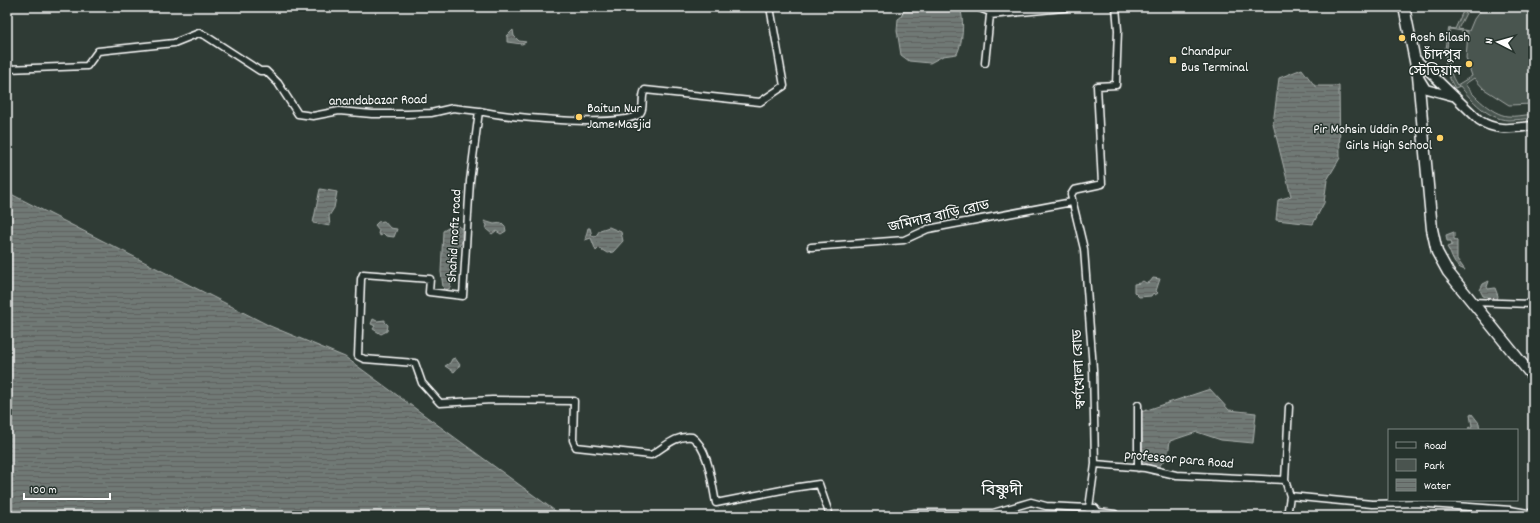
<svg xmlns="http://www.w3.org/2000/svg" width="1540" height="523" viewBox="0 0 1540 523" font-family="Dekko,'Noto Sans Bengali',sans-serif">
<defs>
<pattern id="water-rules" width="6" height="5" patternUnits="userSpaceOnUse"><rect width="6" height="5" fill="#707975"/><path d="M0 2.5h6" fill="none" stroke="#5e6260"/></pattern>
</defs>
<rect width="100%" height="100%" fill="#2f3b35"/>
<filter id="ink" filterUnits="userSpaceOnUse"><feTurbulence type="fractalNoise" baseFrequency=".025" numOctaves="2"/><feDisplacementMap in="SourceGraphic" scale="8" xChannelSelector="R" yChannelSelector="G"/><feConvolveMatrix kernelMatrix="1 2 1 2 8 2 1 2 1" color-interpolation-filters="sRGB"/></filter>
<g filter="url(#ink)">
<!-- green -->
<path fill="#4a544f" stroke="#a4aaa7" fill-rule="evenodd" d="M1465,7h4l-11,22 11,2 5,-12 9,-12h50v97l-24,1 -25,-16 -10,-11 -9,6c8,12 27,30 42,32 8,1 18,-1 26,-2v4c-8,1 -17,2 -25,2 -20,-1 -37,-20 -48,-34l-5,2c-12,-18 -12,-40 -6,-60l6,1zM1450,29l18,3 -2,26 6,18 -15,9c-11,-17 -12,-37 -7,-56z"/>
<!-- water -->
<path fill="url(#water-rules)" stroke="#a9afac" d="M905,7h46l10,4c3,13 2,30 -4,43l-14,2 -13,7 -21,-2 -8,-6 -4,-25 1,-11 3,-2z
M513,30l1,6 5,5 7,1 -4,2 -15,-2v-6z
M1302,69l13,17h24l1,72 -13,22 -3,23 -11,21 -37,-4 2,-20 13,-4 -18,-72 6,-46z
M320,189l17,3 -3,16 -5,8 1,10 -17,-3z
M7,192l263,134 75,31 217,159h-555z
M384,221l6,7 7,1 -3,8 -8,-1 -3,-3 -2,3 -3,-2 1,-4 -4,-5 3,-3z
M484,221l10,3 8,-1 3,3 1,5 -5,3 -5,-3 -4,3 -6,-5 1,-4z
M455,224l7,5v13l-8,11 -4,35 -4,2 -3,-3 -2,-15 2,-41z
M609,227l12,5 2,9 -10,11 -6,1 -8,-5 -3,3 -5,-13 -6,2 3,-12h2l2,8 3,1 5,-7z
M1454,232v7l3,2v18l8,11c-13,-4 -12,-14 -18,-23l5,-2 -1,-4h-4l-1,-6z
M1153,278l7,1 -4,12 2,2 -3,2 -2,-2 -2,3 -12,1 -5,-5v-8l6,-1 3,-2 3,2 4,-1z
M1489,281l-2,6 1,2 7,-1 3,8 -1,4 -14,-4 -3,-6 3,-6z
M373,319l4,2 8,-1v2l3,3 -1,6 -6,3 -8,-5 2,-3 -4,-2z
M455,358l5,7 -6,7 -9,-6 5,-3 2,-4z
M1210,389l19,21 27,3 -3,30 -32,-3 -24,-8 -27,9 -2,14 -10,13 -15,-6 -2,-50z
M1472,414l7,9 1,7 -11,-1 -1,-1 4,-2 -2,-11z"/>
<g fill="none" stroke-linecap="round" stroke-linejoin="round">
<defs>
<path id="minor" d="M770,7l14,79 -24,16 -115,-12c-5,7 1,20 -7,25 -23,13 -131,2 -159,-4l-9,70 -7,115 -34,-4 1,-13 -67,-5 -2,5 -3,77 6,3 51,4 7,20 18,20 52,-3 82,1 -1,39 3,7 75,8c14,-8 24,-20 41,-18 17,11 20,48 24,66l76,-15 27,-4 11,32
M977,7l18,7
M985,63l5,-48 84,-8
M7,69l80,-3 11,-15 76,-8 25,-10 7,3 54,35h6l12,12 20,31 15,2 26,-5 33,3h35l24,-1 22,-5 26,3
M811,247l93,-7 24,-11 144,-27
M1471,302l62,2
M1138,405v63
M1095,464l50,4 31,7 109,5
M1290,496l82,8 44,-1 94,7 1,6
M1510,510l23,4
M1115,514l-17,-2 -3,-4h-6l6,-44 -2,-95 -9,-120 -13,-54 3,-5 28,-6 -5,-98 19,-1 2,-55 -2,-23
M902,516l12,-3h79l38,-11 15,4 43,2v8
M1287,516l3,-20 -5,-16 4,-73"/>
<path id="tertiary" d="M1414,57l65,63c17,12 34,8 54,6
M1418,76l8,13 26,7"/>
<path id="primary" d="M1404,7l14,69 14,153 5,23 11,20 85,105"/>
</defs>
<!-- minor casing -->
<use href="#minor" stroke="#fff" stroke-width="9"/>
<!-- tertiary casing -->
<use href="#tertiary" stroke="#fff" stroke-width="11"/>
<!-- primary casing -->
<use href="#primary" stroke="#fff" stroke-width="13"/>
<!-- minor -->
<use href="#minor" stroke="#26332d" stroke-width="6"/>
<!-- tertiary -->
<use href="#tertiary" stroke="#26332d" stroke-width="8"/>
<!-- primary -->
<use href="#primary" stroke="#26332d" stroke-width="10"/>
</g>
</g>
<!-- markers -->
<g fill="#ffd166" stroke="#26332d" stroke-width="1.5">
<circle cx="1402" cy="38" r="4"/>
<rect x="1169" y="56" width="8" height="8" rx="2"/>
<circle cx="1469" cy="64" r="4"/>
<circle cx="579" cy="117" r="4"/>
<circle cx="1440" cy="138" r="4"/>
</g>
<g text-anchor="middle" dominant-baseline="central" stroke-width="3" stroke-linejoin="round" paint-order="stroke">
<!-- poi labels -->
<g font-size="14" fill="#fff" stroke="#26332d" text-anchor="start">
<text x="1410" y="38">Rosh Bilash</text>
<text x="1181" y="52">Chandpur<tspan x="1181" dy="16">Bus Terminal</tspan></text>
<text x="1461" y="56" text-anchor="end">চাঁদপুর<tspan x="1461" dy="16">স্টেডিয়াম</tspan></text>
<text x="587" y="109">Baitun Nur<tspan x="587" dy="16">Jame Masjid</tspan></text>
<text x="1432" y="130" text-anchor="end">Pir Mohsin Uddin Poura<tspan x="1432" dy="16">Girls High School</tspan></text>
</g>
<!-- street labels -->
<g font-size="14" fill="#fff" stroke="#26332d">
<text transform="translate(378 101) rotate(-1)">anandabazar Road</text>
<text transform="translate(939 217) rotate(-13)">জমিদার বাড়ি রোড</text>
<text transform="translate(455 236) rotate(-87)">Shahid mofiz road</text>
<text transform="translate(1080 369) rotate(-93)">স্বর্ণখোলা রোড</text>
<text transform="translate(1179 460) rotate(5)">professor para Road</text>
</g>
<!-- quarter labels -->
<g font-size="16" fill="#fff" stroke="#26332d">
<text x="1002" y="491">বিষ্ণুদী</text>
</g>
</g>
<!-- margin -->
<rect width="1540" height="523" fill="none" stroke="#26332d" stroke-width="24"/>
<rect x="12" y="12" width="1516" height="499" fill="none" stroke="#fff" stroke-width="1.5" filter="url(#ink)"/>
<!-- legend -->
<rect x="1388" y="429" width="130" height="72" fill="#26332d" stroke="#7d8581"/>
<rect x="1396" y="442" width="20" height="6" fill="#26332d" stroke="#7d8581"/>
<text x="1424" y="449" font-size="12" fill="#ffffff">Road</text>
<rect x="1396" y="459" width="20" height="12" fill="#4a544f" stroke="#7d8581"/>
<text x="1424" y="469" font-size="12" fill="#ffffff">Park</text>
<rect x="1396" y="479" width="20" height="12" fill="url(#water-rules)" stroke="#7d8581"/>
<text x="1424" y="489" font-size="12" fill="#ffffff">Water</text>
<!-- north arrow -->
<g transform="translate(1498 42) rotate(276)" stroke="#26332d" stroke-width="3" paint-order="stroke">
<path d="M0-3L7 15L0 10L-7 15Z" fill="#ffffff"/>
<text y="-6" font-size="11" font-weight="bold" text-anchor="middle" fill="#ffffff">N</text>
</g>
<!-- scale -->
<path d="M24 493v6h86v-6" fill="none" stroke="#ffffff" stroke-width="2"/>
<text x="30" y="493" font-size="12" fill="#ffffff" stroke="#26332d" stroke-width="3" paint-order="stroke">100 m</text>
</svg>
